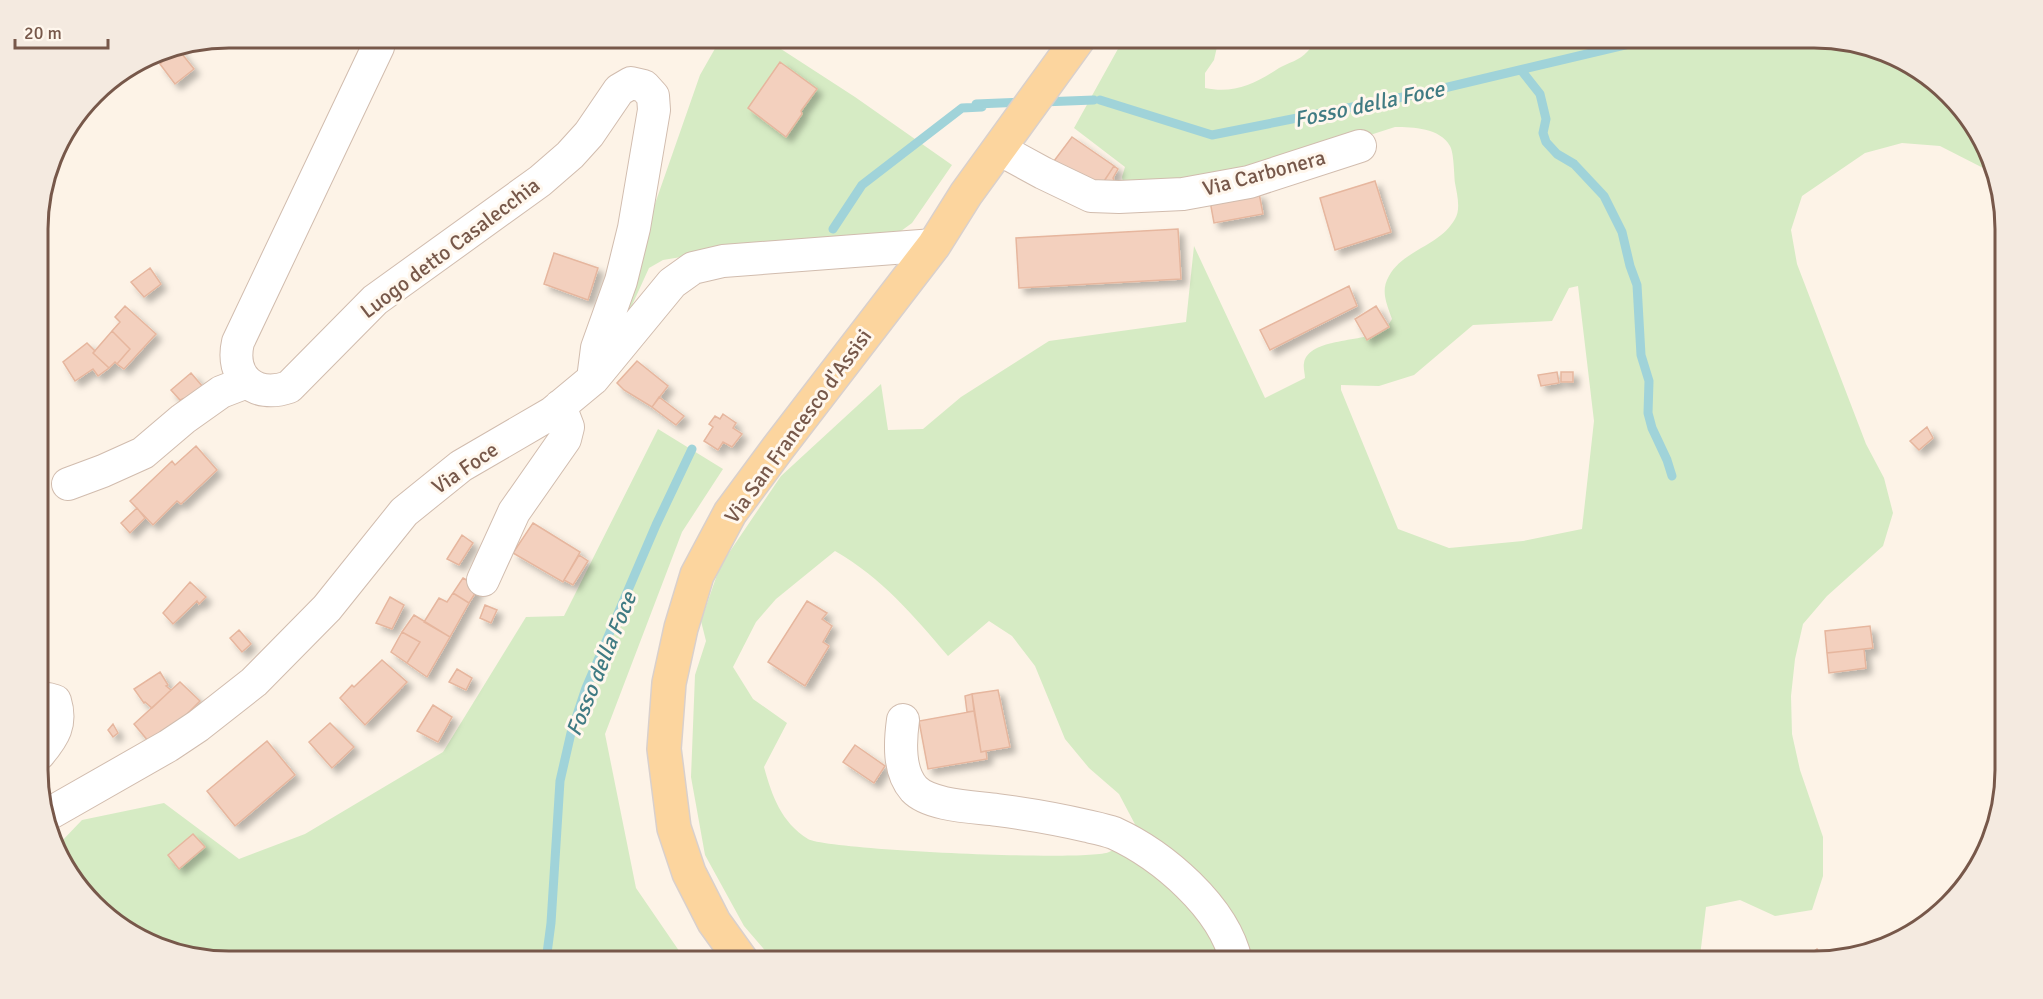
<svg xmlns="http://www.w3.org/2000/svg" width="2043" height="999" viewBox="0 0 2043 999" font-family="Signika,sans-serif">
<defs>
<filter id="shadow"><feDropShadow dx="5.5" dy="5.5" stdDeviation="3" flood-color="#0004"/></filter>
</defs>
<rect width="100%" height="100%" fill="#fdf3e7"/>
<!-- green -->
<path fill="#d6ebc4" fill-rule="evenodd" d="M721,38h43l91,59 97,68 -40,58 -11,8 -16,5 -108,5 -114,19 -14,8 -26,57 -10,-1 87,-249z
M1124,38h95l-5,22 -9,13v15c29,6 50,-4 74,-20 9,-5 21,-8 28,-16 4,-4 8,-10 11,-14h496l85,19 67,56 25,59 -51,-26 -38,-3 -37,10 -63,43 -11,34 6,34 69,180 18,34 9,35 -10,33 -56,50 -24,28 -8,35 -4,37 1,38 8,36 23,67v39l-11,34 -37,6 -35,-16 -34,7 -6,49 -4,5h-922l-30,-35 -39,-71 -14,-78 4,-102 11,-34 -5,-20 19,-55 61,-90 100,-92 7,46 35,-1 38,-32 88,-56 137,-19 8,-76 71,152 40,-20c0,-4 -2,-11 -1,-15 5,-26 60,-20 80,-33 3,-2 6,-8 8,-11 -5,-15 -12,-28 -3,-43 14,-26 51,-30 66,-57 6,-10 2,-25 0,-36 -1,-9 -1,-30 -5,-37 -10,-18 -37,-19 -55,-19l-144,46 -127,13 -2,-9 3,-10 -51,-39zM1578,286l16,135 -12,108 -59,12 -74,7 -51,-19 -57,-139v-5l38,1 35,-11 59,-50 79,-4 17,-33zM835,551c48,28 77,63 113,105l41,-35 23,15 23,30 30,73 24,29 30,26 19,36c-9,7 -19,18 -29,22 -20,10 -283,-2 -301,-13 -27,-17 -36,-43 -44,-72l23,-44 -34,-24 -20,-32 23,-45 20,-23z
M658,429l65,40 -41,63 -77,202 31,154 50,73h-457l-85,-19 -67,-56 -18,-42 23,-24 82,-17 75,56 66,-25 138,-82 83,-135 38,-1z"/>
<g fill="none" stroke-linecap="round" stroke-linejoin="round">
<!-- stream -->
<path stroke="#a0d3d9" stroke-width="9" d="M1521,70l19,24 6,25 -3,14 3,9 11,12 17,10 30,32 18,36 8,34 7,19 4,70 8,26 -1,32 4,15 15,32 5,16
M1100,100l112,35 211,-42 206,-49 7,-6
M1042,102l52,-2
M976,104l46,-2
M833,229l29,-44 100,-77 20,-1
M546,961l5,-38 9,-142 11,-48 15,-45 70,-163 36,-76"/>
</g>
<!-- building -->
<path fill="#f3d0be" stroke="#e6b69e" stroke-width="1.5" filter="url(#shadow)" d="M178,49l16,20 -19,15 -15,-20z
M780,62l37,27 -16,22 1,3 -16,23 -38,-29z
M1072,137l42,29 -17,26 -49,-23z
M1114,166l4,3 -5,9 1,2 -7,10 -7,-3z
M1375,181l16,51 -56,18 -15,-52z
M1259,193l4,21 -49,9 -4,-22z
M1178,229l3,50 -162,9 -3,-50z
M554,253l44,15 -10,32 -44,-16z
M150,268l11,16 -17,13 -13,-15z
M1349,286l8,20 -87,44 -10,-20z
M125,306l31,28 -32,35 -7,-5 13,-15 -18,-18 8,-9 -5,-5z
M1376,306l13,21 -22,13 -12,-21z
M112,331l18,18 -13,15 -2,-2 -6,6 -16,-15z
M87,343l8,8 -2,2 16,15 -11,8 -5,-7 -18,12 -12,-19z
M637,361l31,25 -16,21 -28,-17 -7,-7z
M1557,372l2,11 -18,3 -3,-11z
M1561,372h12v10h-12z
M191,373l12,14 -7,7 -16,6 -9,-10z
M659,397l25,19 -8,9 -24,-18z
M723,414l13,9 -3,5 9,6 -10,13 -9,-5 -5,8 -14,-9 9,-14 -4,-3 6,-8 5,3z
M1927,427l6,11 -14,12 -9,-9z
M196,446l21,24 -36,34 -4,-3 -24,24 -23,-24 42,-40 3,4z
M2005,457v18l-8,-3z
M137,508l8,10 -15,15 -9,-10z
M533,523l47,29 -17,30 -50,-29z
M462,535l11,8 -14,22 -12,-6z
M579,555l9,6 -15,24 -9,-5z
M463,578l16,9 -10,16 -16,-10z
M190,582l16,15 -7,7 -2,-3 -24,23 -10,-11z
M453,593l16,10 -19,34 -26,-15 15,-24 8,4z
M390,597l14,8 -12,24 -16,-6z
M807,601l20,12 -5,6 10,7 -9,16 6,4 -24,40 -37,-24z
M485,605l12,5 -6,13 -11,-5z
M414,615l36,22 -23,40 -20,-14 13,-21 -18,-10z
M1870,626l3,22 -46,5 -2,-22z
M239,630l12,14 -9,8 -12,-14z
M402,632l18,10 -13,21 -16,-11z
M1864,649l2,19 -37,5 -2,-20z
M382,660l25,22 -42,43 -25,-27 12,-13 2,2z
M457,669l15,9 -6,12 -17,-8z
M160,672l8,13 -2,1 5,4 -19,18 -7,-6 -1,1 -10,-14z
M180,682l20,19 -33,33 -18,8 -15,-18z
M998,690l12,57 -29,5 -9,-58z
M972,694l2,17 -7,1 -2,-16z
M433,705l19,12 -14,25 -21,-11z
M974,711l7,41 5,-1 1,8 -59,10 -9,-48z
M330,723l24,24 -22,21 -23,-26z
M113,724l5,9 -5,4 -5,-7z
M267,741l28,34 -60,51 -28,-35z
M855,745l30,21 -11,17 -31,-21z
M193,834l12,13 -26,22 -11,-14z
M1817,949l9,12h-26z"/>
<g fill="none" stroke-linecap="round" stroke-linejoin="round">
<defs>
<path id="minor" d="M380,38l-2,9 -140,295c-8,35 16,57 51,45l86,-87 165,-119 30,-26 19,-21 30,-44 12,-7 13,3 9,10 1,14 -20,118 -13,53 -24,67 -4,31
M999,149l44,24 48,23 28,1 64,-3 66,-12 111,-36
M68,484l35,-13 40,-18 40,-34 38,-27 26,-10
M483,580l31,-68 51,-73 3,-12 -8,-21
M39,702l9,-3 7,2c7,23 -1,35 -16,53
M903,720c-3,22 -5,51 11,69 16,17 61,18 83,21 31,4 60,9 90,16 9,2 19,4 27,7 48,22 110,74 122,128
M47,815l121,-69 30,-20 56,-44 73,-74 77,-96 57,-46 91,-53 41,-34 79,-96 21,-15 30,-7 211,-16"/>
<path id="major" d="M742,961l-28,-39 -25,-49 -15,-45 -10,-79 5,-66 12,-55 16,-53 33,-62 48,-65 156,-203 32,-51 113,-156"/>
</defs>
<!-- minor casing -->
<use href="#minor" stroke="#d1bcae" stroke-width="34"/>
<!-- major casing -->
<use href="#major" stroke="#d9d0cc" stroke-width="36"/>
<!-- minor -->
<use href="#minor" stroke="#fff" stroke-width="32"/>
<!-- major -->
<use href="#major" stroke="#fcd59e" stroke-width="33"/>
</g>
<g text-anchor="middle" dominant-baseline="central" stroke-width="6" stroke-linejoin="round" paint-order="stroke">
<!-- street labels -->
<g font-size="21" fill="#77584a" stroke="#fff7ed">
<text transform="translate(1264 173) rotate(-15)">Via Carbonera</text>
<text transform="translate(450 248) rotate(-37)">Luogo detto Casalecchia</text>
<text transform="translate(798 426) rotate(-54)">Via San Francesco d'Assisi</text>
<text transform="translate(465 468) rotate(-34)">Via Foce</text>
</g>
<!-- water labels -->
<g font-size="22" font-style="italic" fill="#407b83" stroke="#fff7ed">
<text transform="translate(1369 104) rotate(-12)">Fosso della Foce</text>
<text transform="translate(601 664) rotate(-68)">Fosso della Foce</text>
</g>
</g>
<!-- crop -->
<path d="M0 0H2043V999H0ZM229 48H1814A181 181 0 0 1 1995 229V770A181 181 0 0 1 1814 951H229A181 181 0 0 1 48 770V229A181 181 0 0 1 229 48Z" fill="#f4eae0" fill-rule="evenodd"/>
<path fill="none" stroke="#77584a" stroke-width="3" d="M229 48H1814A181 181 0 0 1 1995 229V770A181 181 0 0 1 1814 951H229A181 181 0 0 1 48 770V229A181 181 0 0 1 229 48Z"/>
<!-- scale -->
<path d="M15 39v9h93v-9" fill="none" stroke="#77584a" stroke-width="3"/>
<text x="24" y="39" font-size="18" fill="#77584a" stroke="#fff7ed" stroke-width="4.5" paint-order="stroke">20 m</text>
</svg>
